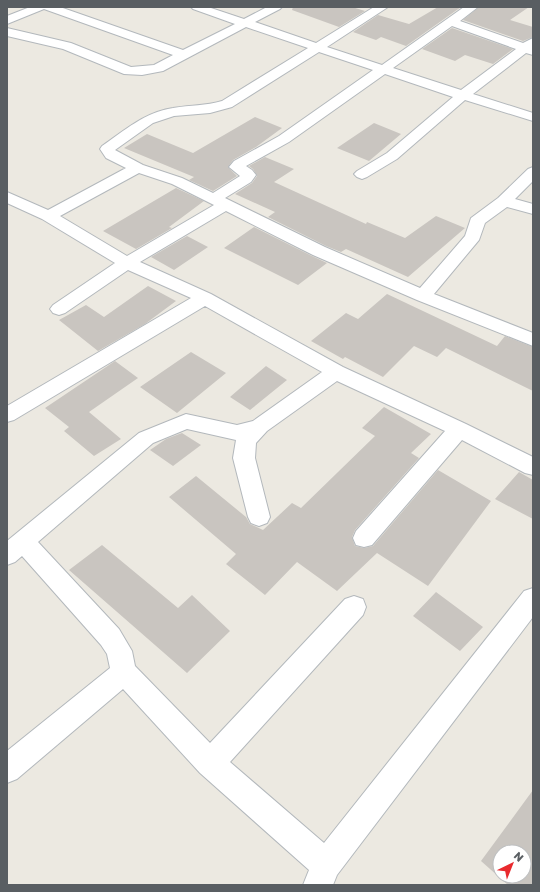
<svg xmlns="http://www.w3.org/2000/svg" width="540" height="892" viewBox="0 0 540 892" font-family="'Golos Text',sans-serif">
<rect width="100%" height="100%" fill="#ece9e1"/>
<!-- building -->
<path fill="#c9c5c0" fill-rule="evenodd" d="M293,7h59l13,4 -26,16 -47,-17z
M438,7h23l-55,39 -25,-9 -5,3 -23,-8 25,-17 31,9z
M479,7h50l-19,13 23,7v10l-10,4 -60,-21z
M452,28l61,21 -20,15 -28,-9 -10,6 -33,-12z
M255,117l27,11 -26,19 -23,13 -5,7 9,9 -24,15 -24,-11 5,-3 -70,-29 23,-14 46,19z
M374,123l27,11 -32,27 -32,-13z
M265,157l29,12 -20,13 92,42 1,-2 38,16 31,-22 29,12 -57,49 -62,-28 -5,3 -15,-6 -58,-29 7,-5 -40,-18 17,-11 5,-7 -4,-7 -4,-3z
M176,188l28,13 -35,26 3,1 -36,21 -33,-18z
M254,227l58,29 15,7 -29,22 -74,-37z
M187,236l21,11 -34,23 -23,-13z
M148,286l28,15 -31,23 -47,27 -39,-31 27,-15 18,12z
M387,294l110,52 8,-10 28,11v44l-87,-43 -9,9 -23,-11 -31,31 -38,-20 -2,2 -32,-18 35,-28 12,6z
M191,352l35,21 -49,40 -37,-26z
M115,361l23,17 -49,34 32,27 -27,17 -30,-25 5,-4 -24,-19z
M266,366l21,14 -37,30 -20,-13z
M384,407l47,27 -20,19 8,5 -64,72 -3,7 3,9 9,2 9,-2 65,-76 53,31 -63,85 -51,-33 -40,38 -40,-29 -32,33 -39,-31 10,-10 -67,-57 27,-21 50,41 4,7 13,6 29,-27 9,5 74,-72 -13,-8z
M182,433l19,12 -28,21 -23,-16 16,-11z
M519,472l14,8v39l-38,-20z
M102,545l76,63 14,-13 38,36 -43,42 -118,-103z
M436,592l47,35 -23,24 -47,-35z
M533,790v95h-25l-27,-24zM500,852h24v24h-24z"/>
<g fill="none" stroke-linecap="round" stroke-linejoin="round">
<defs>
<path id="minor" d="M30,7h30l123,43 52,-26 -42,-15 -2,-2h17l36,12 23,-12h15l-2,2 -25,13 61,21 58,-36h14l-61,40 55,18 82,-58h14l-18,14 63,22 10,-5v17l-7,-2 -53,41 60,19v8l-68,-21 -68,59 -30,18 -5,2 -5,-2 -3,-3 3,-3 30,-18 66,-56 -68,-23 -96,68 -43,24 6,4 4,5 -5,7 -26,16 100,49 95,41 45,-52 6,-18 27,-20 30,-29 5,-2v14l-18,18 18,5v10l-26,-7 -22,16 -6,17 -45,54 99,39v13l-116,-46 -104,-45 -87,-44 -86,51 71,32 132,73 123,57 67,33v18l-8,-2 -63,-33 -90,105 -8,2 -8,-2 -3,-7 3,-7 89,-100 -108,-50 -70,50 -11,12 -1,15 15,59 -3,6 -8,3 -8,-3 -3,-6 -15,-59 3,-18 -49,-11 -34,14 -115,99 81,87 13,22 3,15 75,77 135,-144 9,-3 9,3 3,8 -3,8 -133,147 94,81 200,-252 9,-3v29l-196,258 -4,10h-30l6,-15 -109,-97 -77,-84 -106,90 -10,4v-32l103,-83 -3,-14 -6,-9 -79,-89 -7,6 -8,3v-24l132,-108 47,-19 51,11 16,-4 69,-49 -117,-66 -191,114 -7,2v-16l184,-108 -63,-28 -63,43 -6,2 -6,-2 -3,-4 3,-4 62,-42 -73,-44 -35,-16v-11l41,18 78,-42 -20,-10 -6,-9 2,-3c22,-15 43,-34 71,-38 17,-3 33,-2 49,-7l86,-53 -62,-21 -83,44 -21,4 -18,-1 -61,-25 -56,-13v-8l64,15 60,24 23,-2 19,-10 -129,-46 -37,15v-8zM452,26l64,23 -55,41 -68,-22zM319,52l54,18 -94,66 -45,25 -5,6 11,9 -27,17 -31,-15 -39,-13 -28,-15 38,-27 21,-7 36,-3 22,-6zM139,173l33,11 42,21 -87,51 -67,-40z"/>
</defs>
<!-- minor casing -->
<use href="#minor" stroke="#b3b8bc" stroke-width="2"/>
<!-- minor -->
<use href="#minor" fill="#fff" fill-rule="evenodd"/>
</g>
<!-- border -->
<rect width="540" height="892" fill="none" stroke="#595e62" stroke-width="16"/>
<!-- north arrow -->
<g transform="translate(512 864) rotate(43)"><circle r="19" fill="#ffffff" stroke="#bdbfc0"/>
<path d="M0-3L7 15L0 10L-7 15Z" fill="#e92a2e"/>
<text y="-6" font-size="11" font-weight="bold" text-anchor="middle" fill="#595e62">N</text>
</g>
</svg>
